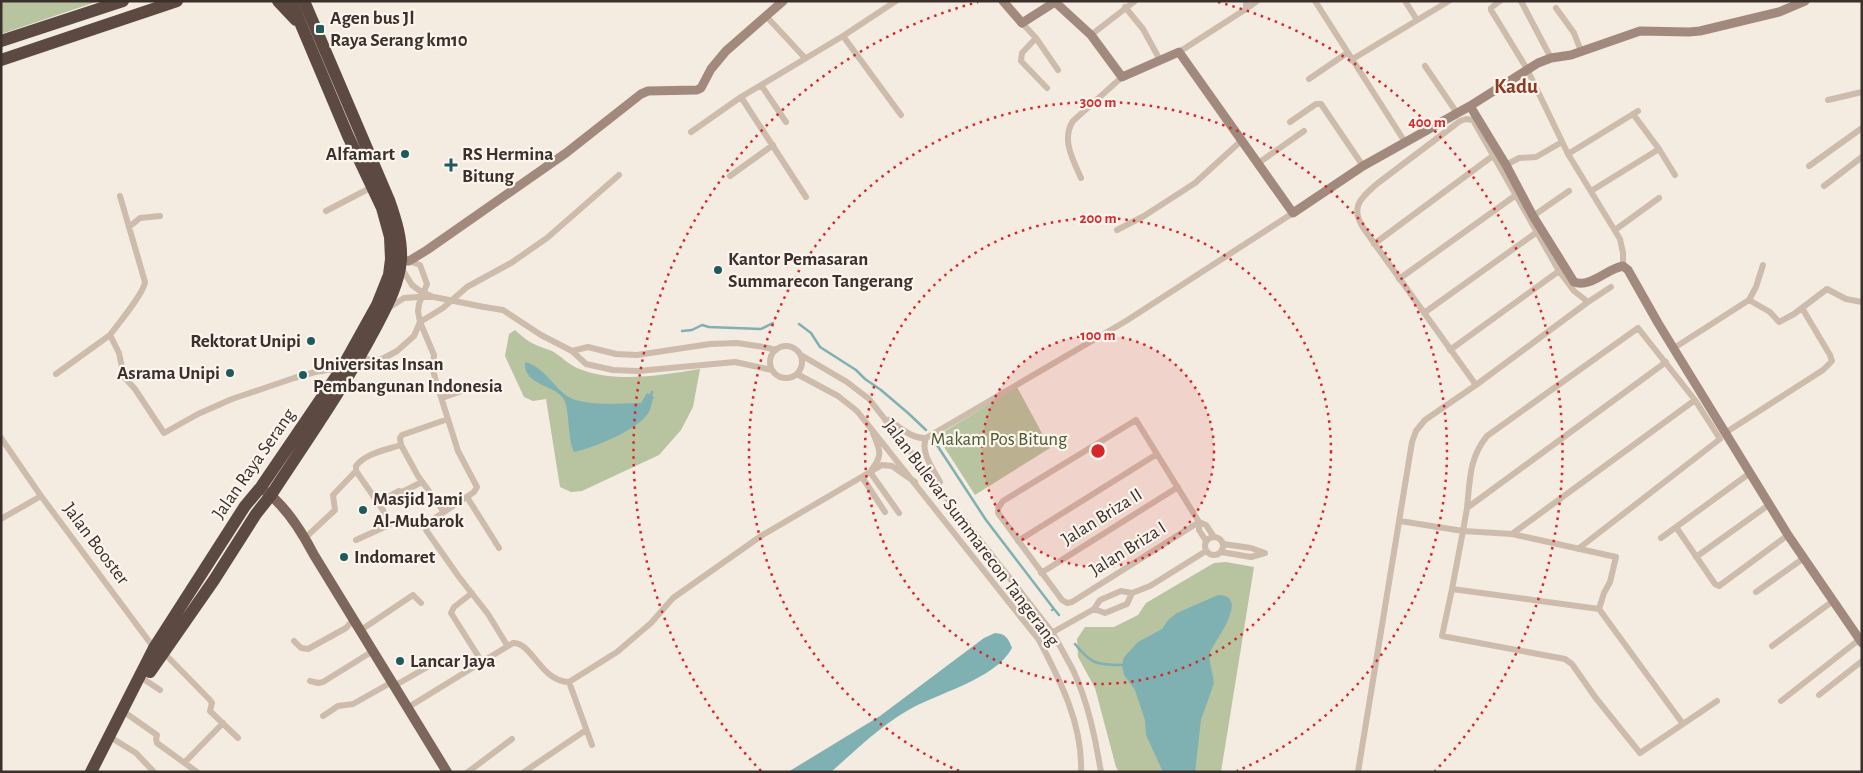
<svg xmlns="http://www.w3.org/2000/svg" width="1863" height="773" viewBox="0 0 1863 773" font-family="'Alegreya Sans',sans-serif">
<rect width="100%" height="100%" fill="#f4ebe1"/>
<!-- green -->
<path fill="#b8c4a0" d="M1,1h98l-98,33z
M515,330c5,4 10,9 15,12 7,4 15,6 22,9 9,5 16,13 25,17 37,16 85,7 123,1l-7,38 -12,23 -22,25 -77,36 -11,1 -11,-5 -14,-88 -13,2 -9,-4 -19,-41 4,-22z
M1017,387l33,61 -75,47 -38,-59z
M1226,562l28,5 -33,205h-102l-3,-5 -21,-79 -17,-31 -1,-18 8,-12h29l24,-12 8,-12 68,-40z"/>
<!-- water -->
<path fill="#7fb0b2" d="M525,362c19,5 27,23 42,34 17,11 54,7 74,7l6,-10 7,4c-3,6 -3,13 -7,18 -14,17 -52,32 -73,37 -7,-14 -4,-45 -11,-54 -10,-14 -40,-13 -38,-36z
M1218,595c32,0 -1,44 -7,55l-2,6 5,27 -13,37 -6,52h-32l-17,-37 -1,-15 -10,-30 -11,-15 -2,-10 2,-8 14,-15 24,-13 6,-9 9,-7z
M995,633c11,1 13,5 17,15 -17,32 -76,45 -107,64 -27,16 -50,39 -74,60h-43l92,-56 104,-78z"/>
<g fill="none" stroke-linecap="round" stroke-linejoin="round">
<!-- stream -->
<path stroke="#7fb0b2" stroke-width="2.5" d="M799,324l12,9 9,14 36,23 9,9 16,11 27,23 18,17
M682,331l10,-1 10,-5 7,2 52,2 12,-6
M651,395l1,-3
M933,439l53,81 68,89
M1052,610l2,-1 5,6
M1075,644c16,20 22,21 47,21"/>
<!-- street -->
<path stroke="#cdbbac" stroke-width="6" d="M1315,1l90,141
M1405,1l12,19
M1500,1l-9,7v2l36,59 41,85 52,85 3,14v13
M1521,1l30,57
M1125,7l18,22 17,31
M1556,8l18,25 7,18
M1246,9l11,-8
M766,16l39,42
M1022,23l14,15 -14,15 -1,8 26,27
M1091,35l44,-34
M843,36l58,79
M1036,38l22,32
M1179,52l67,-43v-8
M1351,60l98,-59
M1425,66l32,47
M1309,79l38,-26
M761,85l25,37
M741,97l65,100
M1828,100l34,-8
M1290,122l26,-18h5l42,62
M691,132l50,-35 102,-61 53,-35
M1659,149l16,26
M1568,154l70,-43
M1257,164l47,-33
M1506,165l13,-7 17,-1 26,-15
M1809,166l53,-38
M730,176l43,-31
M1081,178c-8,-18 -20,-39 -8,-57l49,-44
M1824,186l38,-29
M1591,191l68,-42 -26,-35
M120,196l25,86c-1,11 -27,42 -35,53l9,18 5,24 11,12 29,44 34,-19 34,-15 62,-21 21,-6 26,-4
M326,211l46,-24
M1533,216l36,-25
M129,227l11,-9 20,-2
M1117,230l27,-14 51,-33 46,-42
M1615,230l44,-32
M1374,244l120,-89
M409,261l11,4 7,19 -8,20 -1,7 2,11 14,33 -1,14 2,9 23,73 19,36 -3,5 -45,30 -3,8 33,47 29,37 19,31
M402,269l10,16 8,6
M1399,279l117,-84
M1749,300l21,12 9,10 15,-8 33,-25 19,10 16,3
M390,307l14,-9 14,-1
M484,307l19,3 38,25 31,16 14,13 27,6 25,1 97,-9 37,8
M1424,313l113,-81
M770 362a16 16 0 1 1 32 0a16 16 0 1 1-32 0Z
M1674,348l75,-48 7,-13 7,-22
M1450,350l109,-79
M572,351l16,-4 28,7 21,1 73,-11 27,-1 27,4 12,3
M801,355l46,27 22,17 183,233c7,12 14,25 21,38 15,32 22,67 28,102
M360,357l14,4 10,-3 13,-7 17,-15 6,-14 23,-14 24,-21 44,-24 36,-25 72,-63
M56,374l54,-39
M797,374l41,22 19,15 182,229c21,40 44,85 42,132
M1476,385l112,-83 23,-15
M442,398l40,-14
M889,420c12,8 23,19 37,18l200,-117 167,-108
M1725,433l98,-63 9,-9 -2,-6 -28,-47
M1,438l40,58
M926,438c-6,14 7,31 14,44
M401,445l17,31 26,36
M872,469c12,-15 7,-20 1,-36
M870,472l29,41
M862,477l23,35
M467,497l32,51
M377,503l22,-12 3,1 20,-10
M1467,508c3,-28 2,-50 20,-72l151,-108 57,72 25,39 -142,110
M1,519l40,-23 113,152
M1400,521l63,10 -11,58 147,20 5,-16 6,-11 6,-25 -104,-23 -49,-3 4,-23 199,-146
M1199,522l-127,80 -5,1 -5,-3 -64,-87v-5l5,-7 133,-81 63,102 7,3 8,12
M1199,522v8l7,11
M1676,527l39,57 4,2 69,-51
M1512,534l183,-134
M1205 546a9 9 0 1 1 18 0a9 9 0 1 1-18 0Z
M305,538l30,-28 -2,-15 23,-24v-5c10,-13 30,-16 45,-21l-1,-7 2,-3 46,-16
M1661,538l89,-65
M356,540l33,-15 -6,-15 -27,-39
M1018,541l139,-87
M1223,544l28,4 14,5
M1221,552l30,5 14,-4
M1696,557l74,-53
M1041,573l137,-86
M1452,589l-10,47 123,23 7,5 23,33 45,56 77,-52
M1756,592l48,-34
M472,593l-18,14 -3,6 31,49
M1094,609l11,4 22,-9 5,-11
M1599,609l84,115
M361,630l52,-35 8,8
M1039,640l55,-31 6,-9 21,-9 11,2 18,-7 56,-35
M294,641l7,7 7,1 38,-21 8,-9
M1772,646l61,-45
M163,652l47,48 2,3 -2,8 28,27
M145,680l15,10
M310,681l8,2 5,-1 50,-31
M569,682l23,63
M394,686l44,-25
M1819,695l43,-34
M1781,701l79,-62
M407,708l106,-65c19,-1 27,38 56,39l48,-30 34,-29 22,-25 88,-62 121,-71 10,1 23,16
M127,714l30,21 -1,4 1,4 40,29
M323,716l15,-10 15,-2 39,-22
M115,740l21,13 18,19
M185,762l38,-39
M468,772l44,-33
M524,772l62,-42
M1358,772l54,-330 4,-11 9,-11 51,-35 -112,-156c-15,-22 -3,-31 14,-46l82,-62 6,-2 7,1 86,151 15,20 14,11"/>
<!-- secondary -->
<path stroke="#a18a7d" stroke-width="9" d="M1003,1l19,22 33,-21 36,33 31,42 57,-25 114,161 70,-47 107,-60 68,-43 13,-5 20,-3 69,-24 49,1 11,-1 79,-19 26,-11
M1470,106l36,59 27,51 41,66c17,6 32,-13 49,-16l5,4 30,53 130,212 74,108
M397,260l12,1 18,-11 139,-97 75,-59 7,-3 49,-1 4,-2 10,-19 15,-18 57,-50"/>
<!-- primary -->
<path stroke="#7d675c" stroke-width="10" d="M265,491c21,15 37,41 49,64l133,217"/>
<!-- highway -->
<path stroke="#5c4a42" stroke-width="12" d="M278,1l18,19
M1,41l122,-40
M1,60l176,-59
M150,672l64,-92 42,-66 15,-19c36,-55 74,-109 105,-168 11,-21 23,-43 25,-67 1,-21 -5,-40 -12,-60l-85,-199
M91,772l63,-124 91,-142 16,-19 81,-119 35,-63 12,-30 2,-16 -1,-22 -8,-29 -34,-72 -57,-135"/>
<!-- street-bridge -->
<path stroke="#cdbbac" stroke-width="6" d="M420,291l11,5
M418,297h16l50,10"/>
</g>
<!-- distance rings -->
<circle cx="1098" cy="451" r="116" fill="#d62828" fill-opacity=".12"/>
<g fill="none" stroke="#d62828" stroke-width="2.5" stroke-dasharray="2.5 5">
<circle cx="1098" cy="451" r="116"/>
<circle cx="1098" cy="451" r="233"/>
<path d="M959 771A349 349 0 1 1 1237 771"/>
<path d="M761 771A465 465 0 0 1 978 2M1218 2A465 465 0 0 1 1435 771"/>
</g>
<!-- markers -->
<g fill="#1f5a5e" stroke="#fbf5ee" stroke-width="2">
<rect x="315" y="24" width="10" height="10" rx="2.5"/>
<circle cx="405" cy="154" r="5"/>
<path d="M448.5 157.5h5v5h5v5h-5v5h-5v-5h-5v-5h5z"/>
<circle cx="718" cy="270" r="5"/>
<circle cx="311" cy="341" r="5"/>
<circle cx="230" cy="373" r="5"/>
<circle cx="303" cy="375" r="5"/>
<circle cx="363" cy="510" r="5"/>
<circle cx="344" cy="557" r="5"/>
<circle cx="400" cy="661" r="5"/>
</g>
<g text-anchor="middle" dominant-baseline="central" stroke-width="4.5" stroke-linejoin="round" paint-order="stroke">
<!-- poi labels -->
<g font-size="19" font-weight="bold" fill="#3b302b" stroke="#fbf5ee" text-anchor="start">
<text x="330" y="18">Agen bus Jl<tspan x="330" dy="22">Raya Serang km10</tspan></text>
<text x="395" y="154" text-anchor="end">Alfamart</text>
<text x="462" y="154">RS Hermina<tspan x="462" dy="22">Bitung</tspan></text>
<text x="728" y="259">Kantor Pemasaran<tspan x="728" dy="22">Summarecon Tangerang</tspan></text>
<text x="301" y="341" text-anchor="end">Rektorat Unipi</text>
<text x="313" y="364">Universitas Insan<tspan x="313" dy="22">Pembangunan Indonesia</tspan></text>
<text x="220" y="373" text-anchor="end">Asrama Unipi</text>
<text x="373" y="499">Masjid Jami<tspan x="373" dy="22">Al-Mubarok</tspan></text>
<text x="354" y="557">Indomaret</text>
<text x="410" y="661">Lancar Jaya</text>
</g>
<!-- park labels -->
<g font-size="19" fill="#4a5a2e" stroke="#fbf5ee">
<text x="999" y="439">Makam Pos Bitung</text>
</g>
<!-- street labels -->
<g font-size="19" fill="#3b302b" stroke="#fbf5ee">
<text transform="translate(254 464) rotate(-55)">Jalan Raya Serang</text>
<text transform="translate(1102 517) rotate(-32)">Jalan Briza II</text>
<text transform="translate(971 533) rotate(53)">Jalan Bulevar Summarecon Tangerang</text>
<text transform="translate(96 544) rotate(53)">Jalan Booster</text>
<text transform="translate(1128 549) rotate(-32)">Jalan Briza I</text>
</g>
<!-- quarter labels -->
<g font-size="21" font-weight="bold" fill="#8c3b22" stroke="#fbf5ee">
<text x="1516" y="86">Kadu</text>
</g>
</g>
<circle cx="1098" cy="451" r="8" fill="#d62828" stroke="#fbf5ee" stroke-width="2.5"/>
<g font-size="15" text-anchor="middle" font-weight="bold" fill="#d62828" stroke="#fbf5ee" stroke-width="4.5" stroke-linejoin="round" paint-order="stroke">
<text x="1098" y="107">300 m</text>
<text x="1427" y="127">400 m</text>
<text x="1098" y="223">200 m</text>
<text x="1098" y="340">100 m</text>
</g>
<!-- border -->
<rect width="1863" height="773" fill="none" stroke="#3b302b" stroke-width="5"/>
</svg>
